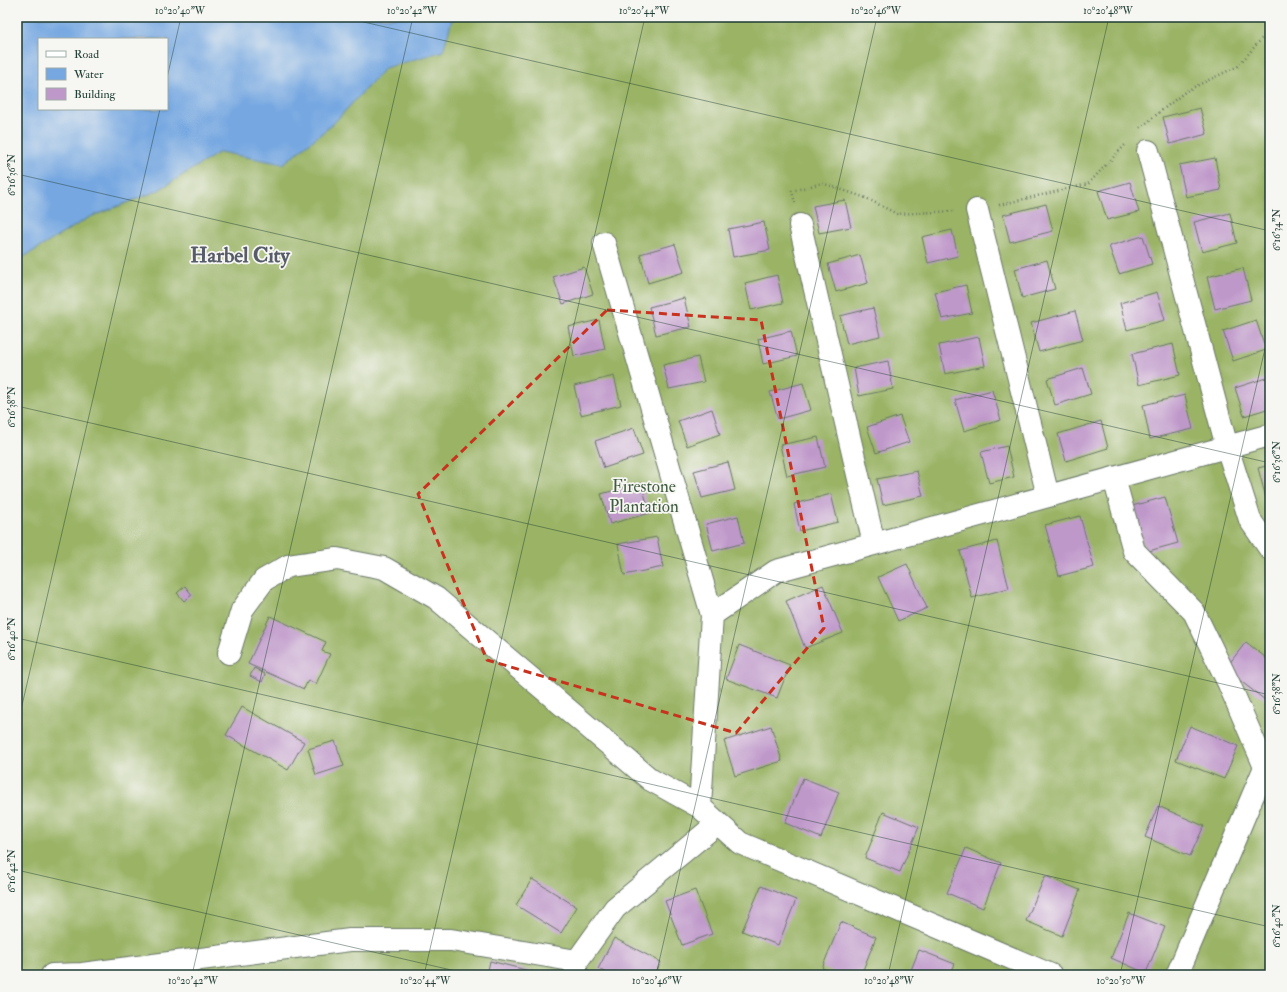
<svg xmlns="http://www.w3.org/2000/svg" width="1287" height="992" viewBox="0 0 1287 992" font-family="'IM FELL Double Pica',serif">
<rect width="100%" height="100%" fill="#f6f6f2"/>
<filter id="ink" filterUnits="userSpaceOnUse"><feTurbulence type="fractalNoise" baseFrequency=".025" numOctaves="2"/><feDisplacementMap in="SourceGraphic" scale="8" xChannelSelector="R" yChannelSelector="G"/><feConvolveMatrix kernelMatrix="1 2 1 2 8 2 1 2 1" color-interpolation-filters="sRGB"/></filter>
<filter id="wash" filterUnits="userSpaceOnUse"><feTurbulence type="fractalNoise" baseFrequency=".012" numOctaves="4" result="noise"/><feDisplacementMap in="SourceGraphic" scale="16" xChannelSelector="R" yChannelSelector="G"/><feGaussianBlur stdDeviation="0.9" result="paint"/><feColorMatrix in="noise" values="0 0 0 0 0 0 0 0 0 0 0 0 0 0 0 0 0 1.4 0 .05"/><feComposite in="paint" operator="in"/></filter>
<g filter="url(#wash)">
<rect width="100%" height="100%" fill="#efe0c1"/>
<!-- forest -->
<path fill="#9ab365" stroke="#5c784c" fill-rule="evenodd" d="M17,17h1253v958h-1253zM39,39h128v70h-128z"/>
<!-- water -->
<path fill="#76a7e1" stroke="#4a728a" fill-rule="evenodd" d="M17,17h442l-7,3 -9,31 -58,17 -53,57 -49,39 -63,-12 -63,39 -69,27 -69,42 -2,3zM39,39h128v70h-128z"/>
<g id="blocks">
<!-- building -->
<path fill="#bf98ca" d="M1270,91v23l-6,-21z
M1200,108l7,26 -37,10 -7,-27z
M1215,158l6,32 -35,7 -7,-32z
M1130,182l9,30 -32,8 -9,-29z
M845,200l6,27 -32,6 -6,-27z
M1046,204l7,27 -43,11 -7,-27z
M1230,213l7,30 -35,9 -8,-30z
M764,222l6,28 -37,7 -5,-28z
M952,230l6,26 -30,7 -6,-26z
M1143,236l9,28 -33,10 -10,-28z
M675,244l9,28 -36,11 -8,-29z
M860,255l8,28 -32,9 -8,-28z
M1047,260l8,29 -33,9 -7,-29z
M584,267l9,27 -30,10 -10,-27z
M1243,268l8,32 -36,9 -8,-32z
M777,275l6,28 -32,7 -6,-27z
M966,285l6,28 -30,6 -7,-27z
M1157,292l8,28 -38,10 -7,-27z
M684,298l7,29 -35,8 -7,-28z
M873,308l7,28 -33,8 -7,-28z
M1075,311l8,29 -44,12 -8,-29z
M599,320l6,29 -31,7 -6,-29z
M1256,320l10,30 -33,11 -10,-30z
M791,331l6,25 -34,8 -5,-25z
M979,337l6,29 -40,8 -6,-29z
M1173,344l7,31 -41,10 -7,-31z
M698,357l6,25 -35,7 -6,-24z
M888,361l5,28 -34,7 -5,-28z
M1083,368l8,26 -36,11 -8,-26z
M614,376l7,29 -40,10 -7,-29z
M1269,377l1,4v27l-26,8 -9,-28z
M803,383l8,27 -33,9 -8,-27z
M992,390l9,30 -37,11 -9,-31z
M1185,395l8,34 -43,10 -7,-34z
M712,409l8,25 -33,12 -9,-25z
M900,416l9,26 -33,11 -9,-26z
M1101,421l7,27 -42,13 -8,-27z
M634,428l9,27 -39,13 -9,-27z
M818,437l7,30 -38,9 -7,-31z
M1007,446l7,31 -25,6 -8,-31z
M728,462l7,28 -33,8 -8,-27z
M1270,465v32l-4,1 -8,-30z
M917,471l6,25 -40,9 -6,-26z
M641,483l9,30 -40,11 -9,-30z
M831,494l7,28 -38,9 -6,-27z
M1165,497l13,46 -33,9 -13,-46z
M738,516l6,27 -31,8 -7,-27z
M1080,516l14,51 -35,9 -14,-51z
M657,537l6,30 -39,8 -6,-31z
M997,541l12,47 -37,10 -12,-47z
M907,564l20,44 -29,13 -20,-44z
M823,585l20,48 -38,15 -19,-47z
M185,586l7,9 -8,6 -7,-8z
M270,616l56,26 -4,9 8,3 -14,30 -8,-4 -4,9 -56,-25z
M1246,642l24,19v41l-1,1 -44,-34z
M739,645l51,20 -13,33 -51,-19z
M254,668l11,6 -3,8 -12,-6z
M242,707l62,35 -16,28 -62,-35z
M771,726l11,35 -47,15 -11,-35z
M1190,726l48,20 -14,33 -48,-19z
M335,741l9,25 -28,9 -8,-26z
M803,778l36,14 -18,46 -36,-15z
M1158,806l46,20 -14,30 -45,-19z
M883,812l36,15 -19,45 -35,-14z
M966,848l35,15 -18,45 -36,-15z
M1045,876l35,14 -18,46 -36,-15z
M532,879l45,28 -16,26 -45,-28z
M761,886l35,14 -18,45 -36,-14z
M695,890l17,44 -30,11 -17,-44z
M1129,913l36,14 -19,46 -35,-15z
M841,922l35,15 -15,38h-21l-18,-7z
M614,938l47,24 -6,13h-44l-13,-6z
M919,950l36,14 -5,11h-41z
M490,961l52,13v1h-55z"/>
</g>
</g>
<g filter="url(#ink)">
<use href="#blocks" fill-opacity="0" stroke="#687665" stroke-width="1"/>
<g fill="none" stroke-linecap="round" stroke-linejoin="round">
<defs>
<path id="minor" d="M1148,151l79,296 23,73 20,29
M977,210l71,286
M800,225l74,319
M604,243l108,372 -12,192
M1114,478l20,73 60,61 35,72 36,83
M712,615l64,-44 494,-136
M229,653l13,-43 22,-30 24,-14 49,-7 47,9 52,30 215,182 49,27 40,36 311,132
M52,975l30,-1 268,-34h101l126,21
M575,975l2,-14 38,-53 103,-85
M1177,975l88,-208 5,-7"/>
</defs>
<!-- minor casing -->
<use href="#minor" stroke="#687665" stroke-width="24"/>
<!-- path -->
<path stroke="#687665" stroke-width="2.5" stroke-dasharray="1 3" stroke-linecap="butt" d="M1140,128l46,-37 52,-25 32,-37
M795,203l-3,-12 30,-8 44,15 31,16 58,-3
M999,205l89,-21 37,-39"/>
<!-- minor -->
<use href="#minor" stroke="#fff" stroke-width="22"/>
</g>
</g>
<!-- marked area -->
<path fill="none" stroke="#c8321e" stroke-width="3" stroke-dasharray="8 5" stroke-linejoin="round" d="M607,310l154,10 63,308 -88,105 -249,-73 -69,-166z"/>
<!-- ticks -->
<path fill="none" stroke="#1f3d34" stroke-width="1" stroke-opacity="0.45" d="M342,17l928,214M167,78l14,-61M17,174l1253,289M17,406l1253,289M17,638l1253,289M17,727l143,-618M17,870l456,105M192,975l221,-958M424,975l221,-958M656,975l221,-958M888,975l221,-958M1120,975l150,-648"/>
<g text-anchor="middle" dominant-baseline="central" stroke-width="3.5" stroke-linejoin="round" paint-order="stroke">
<!-- park labels -->
<g font-size="17" fill="#405b41" stroke="#f6f6f2">
<text x="644" y="486">Firestone<tspan x="644" dy="20">Plantation</tspan></text>
</g>
<!-- district labels -->
<g font-size="21" font-weight="bold" fill="#575d68" stroke="#f6f6f2">
<text x="240" y="255">Harbel City</text>
</g>
</g>
<!-- margin -->
<rect width="1287" height="992" fill="none" stroke="#f6f6f2" stroke-width="44"/>
<!-- legend -->
<rect x="38" y="38" width="130" height="72" fill="#f6f6f2" stroke="#a0aca6"/>
<rect x="46" y="51" width="20" height="6" fill="#ffffff" stroke="#a0aca6"/>
<text x="74" y="58" font-size="12" fill="#1f3d34">Road</text>
<rect x="46" y="68" width="20" height="12" fill="#76a7e1" stroke="#a0aca6"/>
<text x="74" y="78" font-size="12" fill="#1f3d34">Water</text>
<rect x="46" y="88" width="20" height="12" fill="#bf98ca" stroke="#a0aca6"/>
<text x="74" y="98" font-size="12" fill="#1f3d34">Building</text>
<rect x="22" y="22" width="1243" height="948" fill="none" stroke="#1f3d34" stroke-width="1.5"/>
<g font-size="10" text-anchor="middle" fill="#1f3d34">
<text x="180" y="14">10°20'40"W</text>
<text x="412" y="14">10°20'42"W</text>
<text x="644" y="14">10°20'44"W</text>
<text x="876" y="14">10°20'46"W</text>
<text x="1108" y="14">10°20'48"W</text>
<text transform="translate(11 175) rotate(-90)" y="4">6°16'36"N</text>
<text transform="translate(1276 230) rotate(-90)" y="4">6°16'34"N</text>
<text transform="translate(11 407) rotate(-90)" y="4">6°16'38"N</text>
<text transform="translate(1276 462) rotate(-90)" y="4">6°16'36"N</text>
<text transform="translate(11 639) rotate(-90)" y="4">6°16'40"N</text>
<text transform="translate(1276 694) rotate(-90)" y="4">6°16'38"N</text>
<text transform="translate(11 871) rotate(-90)" y="4">6°16'42"N</text>
<text transform="translate(1276 926) rotate(-90)" y="4">6°16'40"N</text>
<text x="193" y="984">10°20'42"W</text>
<text x="425" y="984">10°20'44"W</text>
<text x="657" y="984">10°20'46"W</text>
<text x="889" y="984">10°20'48"W</text>
<text x="1121" y="984">10°20'50"W</text>
</g>
</svg>
